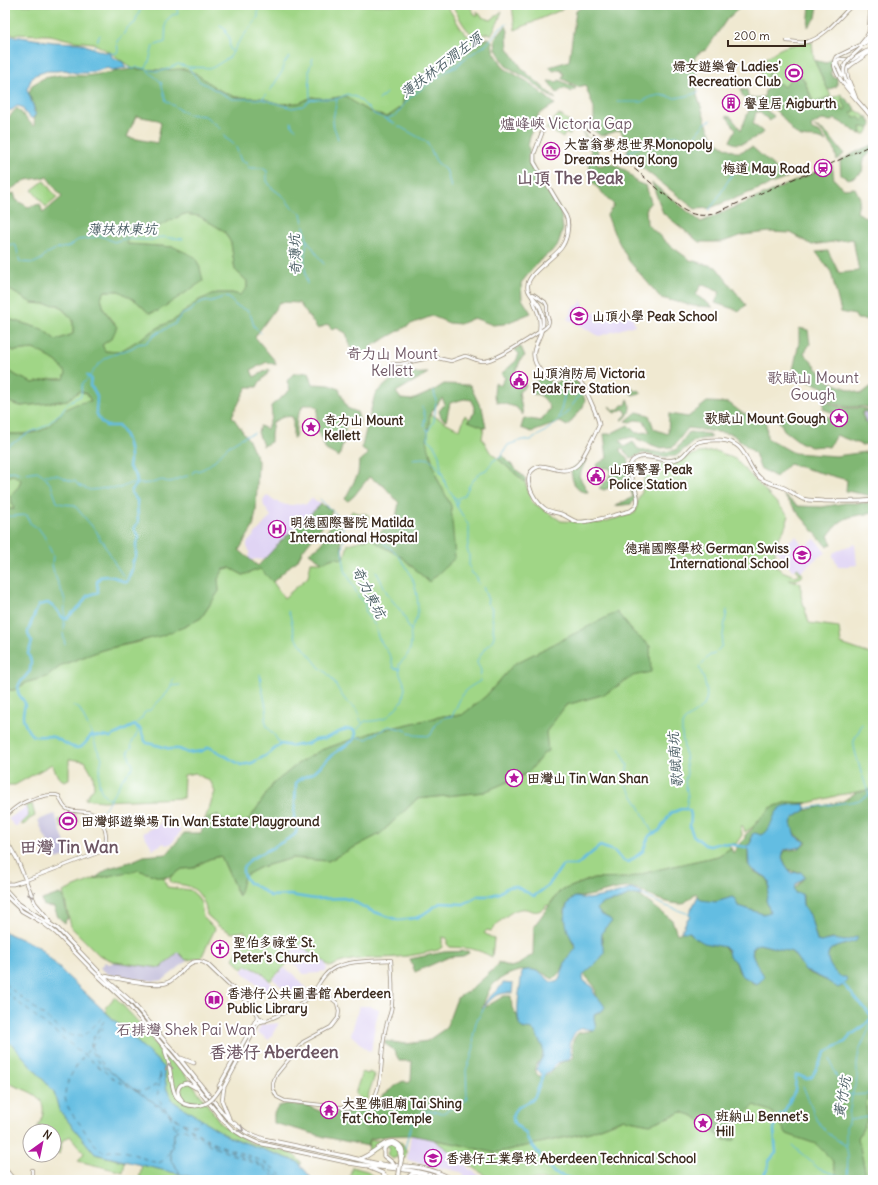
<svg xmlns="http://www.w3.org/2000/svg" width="878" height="1185" viewBox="0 0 878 1185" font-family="Delius,'LXGW WenKai TC',sans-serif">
<rect width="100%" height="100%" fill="#fff"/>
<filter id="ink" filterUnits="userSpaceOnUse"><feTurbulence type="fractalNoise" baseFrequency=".025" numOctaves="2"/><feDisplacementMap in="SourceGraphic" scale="8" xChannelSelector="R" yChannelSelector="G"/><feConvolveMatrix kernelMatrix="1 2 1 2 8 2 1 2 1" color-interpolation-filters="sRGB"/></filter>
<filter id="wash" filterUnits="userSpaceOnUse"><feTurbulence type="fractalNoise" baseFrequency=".012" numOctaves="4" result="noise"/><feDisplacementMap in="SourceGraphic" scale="16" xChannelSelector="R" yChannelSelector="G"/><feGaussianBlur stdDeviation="0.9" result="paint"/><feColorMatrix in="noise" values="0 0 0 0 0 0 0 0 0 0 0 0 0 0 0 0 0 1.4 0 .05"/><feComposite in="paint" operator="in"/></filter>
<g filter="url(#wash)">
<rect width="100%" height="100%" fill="#f0e9d1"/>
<!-- built -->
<path fill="#e0d4f4" d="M580,298l7,13 6,1 29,-3 6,4 1,2 4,3 2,7 -36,11 -32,-17 5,-7 -1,-1 3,-5h4l3,-4z
M267,495l10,7 9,3h7l9,-2 3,2 7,-7 9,6 -4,4 -53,51 -3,1 -4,-1 -6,1 -2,-2 1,-6 -3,-5v-4l24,-27 -7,-10 -1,-5z
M796,536l8,11 11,-8 11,14 -8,4 -17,15 -4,-4 -4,3 -17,-21z
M855,544l2,21 -19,2 -1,-3 -4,-7v-4l10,-5z
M26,807l3,9 -13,11 -8,-8z
M162,819l14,6 5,6 -9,12 -6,2 -2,-2 -11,6 -10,-16 17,-9z
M296,942l29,20 2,6 -1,4 -4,-1 -3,2 -15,1 -4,-3 -3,-5 -9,-3 5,-17z
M247,966l14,7 20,20 -7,8 -32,-30z
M284,968l10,6 14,17 -1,4 -10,6 -24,-22z
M359,1006h10l10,4 -4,15 -4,27 -4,-2 -16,-15z
M279,1023l-10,17 -12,-8 4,-7z
M411,1135l23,5 26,19 9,10 18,11h-25l3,-5 -4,-3 -54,-12z"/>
<!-- industrial -->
<path fill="#c4c0db" d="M864,411l9,4v11l-7,-3 -4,-9z
M55,814l14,41 -12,4 -14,-26 -5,-13z
M178,952l9,9 -24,19 -7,1 -40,-5 -8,-2 -8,-6 5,-6 4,2 6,-2 46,6z"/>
<!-- green -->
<path fill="#a0d686" stroke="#6e8052" d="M5,5h441c8,9 16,33 30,34 4,1 9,0 13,-1l-27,12 -57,40 -3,17 -15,10c-16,-4 -29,-10 -41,-21l-20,3 -14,-2 -13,6 -19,1 -19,-6 -26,-1 -18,-8 -22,-16 -11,-4 -21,1 -30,-1 -22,-16 -18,-10 -19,-2 -24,-6 -45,-1z
M451,5h18l7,11h2l-1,-5 5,6 9,3 11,-9 -4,11 -7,13 -2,-2c-4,1 -9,2 -13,2 -11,-1 -18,-23 -25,-30z
M512,5h47l4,4 -48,21z
M812,42l2,18 17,36 -17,6 -11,-24 -20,10 -14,5v-21l-2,8 -6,-1 1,-11 6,1 -7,-6c18,-17 27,-18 51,-21z
M841,94l15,16 9,6 6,9 -5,9h-7l-31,-34z
M558,115l4,1 12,10 3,-1 10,12h-2l-4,-7 -7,-4 -5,9 -4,-2 -2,5 -8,-5v-3l-4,2 -3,-3 -1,1 -1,-1z
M44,181l13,17 -11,9 -14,-17z
M184,214l15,2 25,15 7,12 4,27 12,11v7l-7,7 -8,-2h-15l-18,7 -25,20 -13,6 -42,26 -14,-1 -3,-6 10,-7 3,-15 -11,-13 -3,-13 4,-6h14l17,10 13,12 9,-2 16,-64 -47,-3 1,-10 8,-7 17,2z
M5,283l3,6 24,14 26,2 15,15v14l-17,6 -14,-11 -37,-11z
M5,346l9,5 19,-2 9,4 15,9 9,11 -2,6h-13l-18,4 -16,-7 -12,-8z
M80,391l7,3 4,8 -26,8 -11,13 -13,8 -20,3h-16v-36l6,5 10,3 20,-2 26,-4z
M430,414l30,16 5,-15 9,8 11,-2 -3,17 8,14 35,30 7,20 29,19 39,2 35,-10 4,-16 3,-5 3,-19 6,-6 48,-14 17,-2 19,8 54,57 -5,14 -9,13v23l7,5 12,5 6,-2 -4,-5 2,-1 5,7 -7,5 -8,-1 2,2h6l5,3v12l8,27 30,4 2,17 32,11v134l-34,6 -22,6 -9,2 -21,-1 -17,6 -17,19 -8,5 -2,-6h-2l1,9 -6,9h-6l-1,2 2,2 -13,8 -62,14 -27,8 -38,1 -31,12 -12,15 -1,-1c-13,13 -15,2 -27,4 -11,2 -22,14 -29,22l-4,-1 -3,3 10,6 -2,18c-16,-9 -24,-9 -42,-10l-3,-3v-6l-5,-1v10l-4,3c-13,3 -27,6 -40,7 -22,2 -48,-1 -68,10l-4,-3 -1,-2 -29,-19 -3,3 -5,17 -18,18 -9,-9 -15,-7 -3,4 -10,-10 13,-25 -1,-3 -13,2 -15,-8 -1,-2 -9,-8c-1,-10 -6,-22 -15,-27 -6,-4 -15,-3 -22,-6v-5l12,-8 11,-1 16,-9 12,-3 17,39 6,-19 17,-9 32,-9 35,3 52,-27 37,-35 67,-7 44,-19 16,-20 2,-21 20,-27 39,-11 28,-18 17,-30 -16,-13 -17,-20 -103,51 -28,32 -24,19 -19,1 -69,16 -53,18 -22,13 -26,21 -24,36 -17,6 -15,-11 -12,4 10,-27 -4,-10 -16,-9 -11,2 -1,23 -81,3 -17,-2 9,-12 -1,-12 -8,-14 -16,-2v20l-5,2 -6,-4 -6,-13 -37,21h-10v-95h9l14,-8 19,-5 15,-12 40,-15 37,-8 45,-15 17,-9 18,-27 -1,-12 6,-10 6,-1 13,7 17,-6 13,13 11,16 24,-21 3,-15h11l12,-4 10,1 4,-15 23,-6 9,7 23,13 26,24 10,-10 12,-66 -14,-28 -10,-36z
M13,475l8,4 -2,7 -9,10 4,13h-9v-32z
M352,511l9,3h6l3,3 -14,7 -4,-4v-3l-2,-2z
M32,804l3,12 -7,4 -1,3 -5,2v-2l7,-7 -3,-10z
M75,814l3,8 -16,6 -3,-8z
M138,870l21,7h7l-2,3 3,7 23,3 7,6 4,7 2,14 12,12 -14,29 -15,2 -8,-8 -17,16 -46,-6 -16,-7 -28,-28 -8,-35 31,-13z
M115,997l25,27 22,29 1,3 -1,1 2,2h5l-1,-4 1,1 20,23 33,46 27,17 37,10 8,3 8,8 -2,1 -2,-2 -69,-25 -56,-35 -6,-12 -4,-24 -57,-54 1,-2 -2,-2z
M5,1042l7,2 42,48 5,18 36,44 30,8 -2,10 -45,-11 6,-8 -14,-17 -8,5 -3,13 -5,-4v-19h-6l-1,-2 -1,2h-10c2,-6 6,-11 7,-18 3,-22 -25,-23 -38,-32z
M362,1072l6,2 1,-2 6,3 -6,17 -1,6c-6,5 -8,-2 -13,-4z
M873,1072v108h-6l-9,-42 9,-18 -1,-17z
M755,1105l17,7 15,22 29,10 16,16 6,20h-346c-20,-14 -39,-26 -58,-40l23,4 37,9 96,-21 34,-13 26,5 32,-12 12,4 12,9 28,15 4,-21z
M370,1140c11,1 22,0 32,3l4,7 -1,8 -9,-1 -3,2 -6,-5 3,-6 -7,-6 -12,10h-3z
M142,1165l63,15h-66z
M352,1167l15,4 4,4 9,3 3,2h-34z"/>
<!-- forest -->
<path fill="#80b773" stroke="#5e7048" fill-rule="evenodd" d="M584,5h159l-16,14 -21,31 -6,2 -5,5 -2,9 4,2v27l9,27 8,18 11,7 10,5h5l12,-5 35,31 -77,30 -15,1 -59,-46 -9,-9c3,-10 -2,-16 -7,-24l-19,6 -12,-9 5,-7v-12l-9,-23 -7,2 -17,-9 3,-3 -3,-6 -8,2 -4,-4 20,-6 7,-50z
M810,5h8l-2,13 -8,9z
M506,26l2,5 -1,5 1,12 15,22 13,11 20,18 -8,-4 -18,-15 -24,-14 -10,-17 -1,-10z
M489,38l3,3 1,9 11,18 24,14 27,22 -16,10 -7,14 -4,17 5,25 27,39 3,20 -6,18 -19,15 -17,21 1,16 9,14 -27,11 -11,1 -19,-7 -14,6 -11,-1 -17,-7 -21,8 -41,23 -1,7 -17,-4 -6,-17 -11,-6 -3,3 -4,-6 -10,5 -19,-26 -19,-1 -25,35 20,24 1,4 -9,-3 -16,8 3,7 15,-8 1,2 -11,12 -2,4h-10l-15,29 18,26 8,19 -2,50 -3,16 -14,23 19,16 25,-27 34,-31 4,-4 11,6 -2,6 -27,34 -6,11 -6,4 -18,17 -13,-13 -17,6 -13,-7 -6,1 -6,10 1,12 -18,27 -17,9 -23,9 -59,14 -40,15 -15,12 -19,5 -14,8h-9v-181h9l-4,-13 9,-10 2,-6 -8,-5 -8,2v-43c11,0 26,1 37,-4 11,-5 14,-14 23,-20 8,-6 17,-8 26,-9l-4,-7 -7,-3 -13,9 -26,4 -20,2 -10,-3 -6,-5v-30l12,8 16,7 18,-4h13l2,-6 -9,-11 -15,-9 -9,-4 -19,2 -9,-5v-28l37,11 14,11 17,-6v-14l-14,-15 -27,-2 -24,-14 -3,-6v-166h4l8,-9 17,19 1,-17 -6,-17 3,-8 12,-7 17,-3 25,1 47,-7 30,1 21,-1 11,4 22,16 18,8 26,1 19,6 19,-1 13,-6 14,2 20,-3c12,11 25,17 41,21l15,-10 3,-17 13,-13 44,-27zM136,116l22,4 3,3 -4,20 -30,-6zM47,177l15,20 -19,16 -3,-9 -12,3 -12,-7 -2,-7 -9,4 8,-9 13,-8zM184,214l15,2 25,15 7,12 4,27 12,11v7l-7,7 -8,-2h-15l-18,7 -25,20 -13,6 -42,26 -14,-1 -3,-6 10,-7 5,-11 -13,-17 -3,-13 4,-6h14l17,10 13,12 9,-2 45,-30 -3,-13 -5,-11 -21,-10 -47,-3 1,-10 8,-7 17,2z
M832,59l-1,6 2,6 -3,1 4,6 3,-2v10l-9,4 -14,-30 12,3z
M795,74l8,4 10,24 21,-5 8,13h3l1,-3 -5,-8 3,-2 11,11v3l-4,2 3,4h5l2,3 2,1 2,-4h3l4,9 -4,2 -5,-1h-2l1,6h-5l-8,-6 -14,-8 -3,2 -11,-1 -10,6 1,4 8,3 6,9c-11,-8 -20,-1 -29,-7 -8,-6 -11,-16 -19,-22 -3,-3 -8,-8 -12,-9 -10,-4 -23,3 -25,-14h6l1,7 2,1 14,-1 1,-6 14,-8 5,4c5,-5 6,-9 11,-13z
M559,80l17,8 -5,4 -7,-4 -7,5 -9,-12 9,1z
M750,108l16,2 8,6 -4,5 -11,-9h-3l-3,12 9,7 1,2c-10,5 -24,16 -33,8l6,-12 -10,-13 5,1 10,13z
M814,127c13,2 22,18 30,27l-7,6 -3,-12 -13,-17z
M590,138l7,8 1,20 12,-3 17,8 9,11 10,4 5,16 -5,6 1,16 20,19 23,17 26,7 30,38 -6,6 -25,-8 5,-11 -19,-8 -5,11 17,12 -19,-1 -33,-8 -32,-37 -15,-28 -7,-18 7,-10 -21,-22 -4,-8 2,-25 -7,-9z
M873,145v5l-9,9 -2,13 -7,5 -7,2 -7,-4 -1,-14 20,-11z
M832,165l2,14 9,10 12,-1 5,10 -3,14 11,7 5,-3v97l-2,1 1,6 -15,-1 -2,-4 -14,-3 -10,-40 -15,-20 12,-1 11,22 20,-2 -6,-32 -41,6 -21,-12 -22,-1 -26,3 -21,7h-23l-36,-29 -11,-30 49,39z
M799,328l9,2 2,14 -6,9 24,28 33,13 12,-9v24c-9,-4 -17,-2 -26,-2 -8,-1 -16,-5 -23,-8l1,-11 -33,-13 7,-32z
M521,347l4,9 -4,3 -5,12 -6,11 5,5 10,-3 1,2 -7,6 4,23 -7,-8 -19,-5 -3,-7 1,-12 5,3 5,-8 -4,-4 15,-13 3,-7 -5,-5z
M309,372l4,12 17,1 9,4 8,19 10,4 3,10 -15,1v14l-6,20 -13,-7 -10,-24 2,-18 -5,-3h-10l-6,13 -2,20h-2v-21l-8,-1 -12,6 -2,12v8l-8,4 -5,-14 2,-6 7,3 5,-13 -1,-10 19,-16 -3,-9 6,-7z
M428,373l-32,19 5,7 11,1 21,-9 11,-7 26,1 9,19 3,3 4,21 -18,-7 7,-9 -3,-12 -8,-1 -14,4 -4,18 -5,-4 -2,-6 6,-7 -3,-6 -12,16 -3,28 10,36 14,28 4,52 -26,24 -26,-24 -23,-13 -9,-7 24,-16 4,-19 -15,-17 -15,-9 -15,19 -6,5 -3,-2 13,-25 1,-12 8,-7v-3l-5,-4v-2l13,-52 23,-20z
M541,378l14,5c7,-4 17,-4 24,0l6,17 -2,7 -16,19 -7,-4 -28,10 -11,-4 3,-10 17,3 9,-13c-4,-8 -8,-14 -17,-14l-3,-8z
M617,384l12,4 3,-1 2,4 5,-1 3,3 -10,2v-3c-6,-2 -12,-2 -17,-6z
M628,399c4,7 2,16 -5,21h-2l6,-6 -2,-4 -2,-1 -8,4 -2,-1 -4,-6 5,4h4l4,-5h4z
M824,401l18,7h20l11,3v4l-9,-4 -2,3 4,9 7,3v17l-11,2 -26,-10 -7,12 -6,-1 -12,1 -11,-5 -16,-12 -3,-6 -4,-5 4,-5 28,8 3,-3 8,1 2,-2v-3l12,4 2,-5 -13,-5z
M707,402l22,1 13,10 24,4 1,21 27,15 42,3 37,-5v45l-27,-5 1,-11 -58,-16 -13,13 -16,-9 -5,-15 -23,-19 -44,-6 -15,19 -13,1 -28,-11 -12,3 4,7 9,-5 5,7 23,4 15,-3 13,-18 20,2 2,4 -10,1 -8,3 -17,14 -17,1 -16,-4 -12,5 -9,-9h-2v2l9,10 -1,8 8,30 -5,5 -16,2 18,-9 -8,-21 -5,7 -16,7 -5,-2 9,-9 3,-8 -2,-3h-12l-1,-3 11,-7 -3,-24h6l18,-9 8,8 14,-1 -6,-11 -9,-1 -5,2 -4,-1 11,-9 12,3 5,14 14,5 1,-20 19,3z
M502,455l24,24 -1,3 -27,-23z
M586,460l-7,16 9,16c-13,1 -16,-11 -17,-22l11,-9z
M783,495l15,11 24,1 23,-4h28v10c-24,4 -30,2 -45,23l4,8 -5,3z
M343,515c-5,14 -2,30 1,44l-10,-1 -12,4 -13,-9 13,-9 6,-14 8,-13z
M617,612l17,21 16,13 1,26 -18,4 -28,18 -39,11 -20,27 2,19 -4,2 -16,20 -44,19 -67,7 -37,35 -52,27 -35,-3 -32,9 -17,9 -5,20 -18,-40 -12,3 -16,9 -11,1 -12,8h-11l-21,-7 -44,9 15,-11 21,-6 14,-6 23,-2 17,-21h17l4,-14 12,-4 15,11 17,-6 24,-36 26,-21 22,-13 53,-18 69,-16 19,-1 24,-19 28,-32z
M873,789v216h-2l-1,14 3,9v44l-7,31 1,17 -9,18 9,42h-29l-6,-20 -16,-16 -29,-10 -15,-22 -17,-7 -17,14 -3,21h-11l-30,-24 -12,-4 -32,12 -26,-5 -34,13 -96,21 -37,-9 -46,-9 -23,1 -18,3 -2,7 -43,-9 -51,-14v-10l5,-7 8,-2 21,2 16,7 11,1 8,-4 16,1 15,-4 9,-12 18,-13 3,-1 4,2 3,-2 1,-20h-13c-3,-8 -6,-13 -14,-17v-3l21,3 21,-3 19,-13 11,-30 16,-10 24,-22 1,-4 12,5 8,-2 15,-11 1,-28 26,-35 32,-12 37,-1 27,-8 62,-14 13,-8 2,5 8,-11 4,-4v-3l8,-7v-1l17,-19 17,-6 21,1 -4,1 -16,1 -23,29 -6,1 -4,-2 -4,3v7l-3,6v15l5,7 15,8 1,9 -3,12 4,11 -1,2 -6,1 -25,-8 -3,-7 -3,-2 -12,4 -10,1 -9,-2 -5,-7 -13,11c-10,0 -21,-3 -30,-7 -6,-3 -13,-8 -20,-9 -20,-2 -38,10 -58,9 -20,10 -5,36 0,51l-7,10 -7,13 -8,8c-5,-2 -10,-7 -16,-8 -13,-5 -37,5 -45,15 -4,4 -8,17 -10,23l22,-13h7l1,12 5,7 2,9 5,5 9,1 2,2 8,16v8l-8,11v5l4,4c13,1 11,-7 21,-13 4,-2 9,-2 14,-6 -2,-12 -4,-14 4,-24l15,-3 3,-4 -2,-7v-4l9,-5 -2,-9 -5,-4 -1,-10 -11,-13 19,-19 1,-4 -2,-9v-9l8,-14 -10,-5 -3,-5 1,-2 6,-4 18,-4 7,-4 3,-1 8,2 32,24 5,14 7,-3 5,1 5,5 12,6 19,4 6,11 5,4 3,10 14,11 4,1 5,-12c-6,-6 -16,-24 -3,-28l33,8 15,20 23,10 15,1 2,-5 -8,-1 -9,-11 -3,-10 4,-7 26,-9 -16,1 -9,-2 -11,3 -4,-1 -7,-26 -7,-10v-10l-8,-2 -1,-4 11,-12 -4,-5c-13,1 -15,-5 -19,-16l3,-5 13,-2 9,-6c-7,-8 -14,-4 -16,-20l2,-5 13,-8 37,-9 14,-9z
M59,894l4,2 5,23h-2l-1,4 -7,-6 -4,-10 -10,-1 -2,-6z
M468,951l1,2 -6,3 -14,1 -34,15 -5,-13 34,-7z"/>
<!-- water -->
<path fill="#64bde2" stroke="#507480" d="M14,36l39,6 27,1 23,9h7l2,5 11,5 3,6 -14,2 -4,-2 -21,5h-12l-10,-3 -8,1h-10l-12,4 -3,3 -5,11 7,19v4l2,2 -4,5 -7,-6 -3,-6 -5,-1 -5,4 -7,1v-74z
M804,804l2,6 -13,8 -2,5 4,13 11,6 -5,5 -17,3 -2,8 3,6 6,9 10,-1 4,5 -9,7 -2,5 1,4 7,1 1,11 7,10 7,26 4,1 13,-3 11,2 11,-4 2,1 -2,3 -25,8c-8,9 1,21 9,28h6l1,2 -3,6 -6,3 -14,-9 -19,-9 -9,-13 -4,-5 -33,-8c-17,5 2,25 5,32l-4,6 -4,2 -15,-9 -5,-13 -7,-5 -1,-7 -3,-3 -21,-4 -10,-6 -4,-5h-9l7,-14h2l1,-1 -2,-3 9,-18 3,4 15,2 16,-5 3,2 3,7 25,8 7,-2 -4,-12 3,-12v-7l-3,-4 -11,-6 -6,-5 -1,-16 -2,-4 5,-2 1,-10 3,-1 6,2c12,-3 9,-21 21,-28 6,-3 15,-2 22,-3z
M631,889l10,4 2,2c-4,1 -9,-1 -13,0 -3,1 -6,3 -9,4 -8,3 -20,2 -24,10l3,5 10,5 2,3c-8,5 -12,11 -10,21 1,3 3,6 2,10 -2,6 -15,16 -20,21l-1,4 1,3 9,6 1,8 7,6 4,6 -1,2 -10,6v4l2,9 -3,2c-17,-3 -16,-2 -24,14 0,4 3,8 2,12 -3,6 -9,4 -14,7 -5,4 -7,11 -14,12l-7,-6 7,-13v-8l-8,-16 -2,-2 -11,-2c-9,-9 -1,-44 0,-57 14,-4 20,3 29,11h5l3,-2 7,-19 10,-13c-1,-5 -5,-9 -7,-14 -4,-11 -8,-30 6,-37l14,2 26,-5z
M5,932l34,15 27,28 97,91 4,24 7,12 55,35 69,25 15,18h-108l-110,-26 -36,-44 -5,-18 -42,-48 -7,-2z
M503,983l10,1 -1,9c-11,-1 -20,3 -27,13h-1c6,-13 13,-13 19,-23z"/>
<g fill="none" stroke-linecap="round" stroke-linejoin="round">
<!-- stream -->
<path stroke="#64bde2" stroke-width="1" d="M220,25l5,3 1,6 3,2 1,14 2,1
M97,41l3,-6
M93,48l2,-3
M111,53l3,1 4,-2 -1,-11 6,-6 4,-7 8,-5 2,-7 6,-11
M126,67l8,2 3,-2c21,4 19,8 41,-3l10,3 11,14 33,18h30l30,9 11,-2 7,-6 8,-1h19l10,-5 11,4 16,16 12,5 41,23 9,19 11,11 4,16
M189,67l23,1 18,-11 8,-14 20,-26v-12
M146,68l3,-6 4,-16 12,-4 1,-21 6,-6 6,-1 -2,-9
M449,70l8,-3 7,-8
M148,71l13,11 5,19 21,13 18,2 13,10 2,3
M262,99l8,-8 13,-21v-5l6,-8
M337,99c-1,8 -4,16 -4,23 0,6 4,11 5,17
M310,100l-1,-30 4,-12
M379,100l7,-7
M617,102h24l10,-5 9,-2 15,3 12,-2 12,-4
M5,115l2,-5
M386,119l10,-4 14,-18 57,-40 20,-13 11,-14 9,-6
M291,122l1,4 4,3
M224,134l1,4c12,7 11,9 16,23l5,2 3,5h13l5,3v10l5,7 12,9 8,11 9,5 6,27 -3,20 3,24
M626,153l34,-15 16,-2 13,3 4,-1 11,-14 7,-4
M709,210l7,-9 16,-27 -5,-10 4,-6
M307,240c7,8 10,16 17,24
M5,246l8,-2 3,2 4,16 14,1 8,-4
M42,258l4,-4 8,-4 1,-1 13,-2 10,-7 14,-2 5,-2 7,1 10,5 9,-3 28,1 10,-3 22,2
M259,331l2,2
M153,337l7,-5
M570,382v-1
M434,391l2,10
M580,394l2,-3
M422,407v1
M423,409l2,8 -1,8 4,6
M559,419l6,-26 3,-8
M538,436c17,-11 31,-23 42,-42
M5,449c4,-5 9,-6 13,-9 9,-7 12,-8 23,-12 8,-3 13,-11 20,-15 4,-8 11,-14 20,-17l1,-12 4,-3 11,-15 10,-9 25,-9 6,-4 8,-1 9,-9 20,-10 6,-9 10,-4 4,-5 8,-5 6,1 15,-5 5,1 6,7 13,6 3,5 3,10 3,3
M413,459c20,-3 19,1 29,15
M5,472l9,-1 7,3 16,-3 6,4
M45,475h12l14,6h4l3,4 12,5 19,-2h11l11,-5 6,1 13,-1
M44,476l7,9 6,17 6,2 11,1 23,27 3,8 4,2 1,5 4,5 6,12 9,13
M152,483l10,-3 6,2 6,-1 5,-3 12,-3 3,-4c15,0 24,-16 35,-25 7,-6 16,-10 25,-13
M454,497l4,3 -1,7
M320,499l11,11
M457,499l8,-4 4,-9 10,-13 7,-3 8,-10 7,-3 5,-9 2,-3 14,-5h9l5,-3
M333,511l5,6 5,9 1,14 -2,11 3,19 14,27 6,7 1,10 9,11 3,12 13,20 2,11 6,1
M5,516c8,1 14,-1 22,-1l3,8 9,6 5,7 9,20 -1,8 2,9 11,27 -1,30
M375,529l10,15 10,8 11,14
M406,567l4,6
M376,571l12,24 15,19 7,16
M288,611l2,4 5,22 25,31c13,7 17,22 26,33 3,3 10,6 12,10 2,4 1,9 4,12
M63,633l2,11
M260,674l1,10 6,27 -2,8 2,8 8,9 5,9
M171,686l9,-1
M73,705l2,2 4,1 12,24 1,4
M862,724c-2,6 -6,11 -8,17 -2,7 12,44 15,54
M355,732l10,-11c5,1 18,-1 22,-4 1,0 14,-15 15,-16 2,-4 1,-8 3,-12l-1,-7 -4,-7 -1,-11c8,-7 12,-12 12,-24 0,-3 -1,-6 0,-9 1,-5 4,-9 6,-14 3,-10 -1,-34 -7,-43
M93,737l3,10 6,11c-3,15 -8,31 7,41
M356,737l11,2 22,-13 16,4 9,5 16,1 7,-13 9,-6 6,-1c5,-8 7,-18 13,-25 1,-2 12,-8 15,-10 0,-3 1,-7 1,-10 -1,-5 -6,-7 -3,-12 2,-3 5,-8 7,-11 5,-5 12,-10 8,-18 2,-6 -3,-14 -1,-21l-5,-6 1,-3 -5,-13 -5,-5 -1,-5 -5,-4 -3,-7v-12l-2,-5 2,-9v-14l-13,-21 -3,-10 -7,-9 -5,-17 -2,-14 -6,-12 -5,-4v-8l6,-10 2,-18
M619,748l9,17 -4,17 14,22 15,30
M806,808l51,-7 16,-8
M686,809l2,-13 -3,-15 2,-8 -2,-18 -3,-20v-10l2,-4c6,-5 16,-10 20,-17 7,-9 -1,-28 -5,-37l11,-12h3l8,-8 6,-37
M99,812l7,-5 17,-29 10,-11v-2l-3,-5 -2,-9 4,-4 -1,-3 7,-12 -3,-8 7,-6 2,-5 6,-3 17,-17 3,-5 4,-10
M643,895l20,10 26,9
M830,1059c3,9 10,31 18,35 6,2 14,0 20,0l5,-10
M803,1086l13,33 11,14 19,13
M850,1120l23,-4
M793,1146l26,23 27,9
M405,1148c4,-13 6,-38 25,-37 5,0 8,2 13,2l23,-13 1,-4 -1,-26 5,-12 3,-12 -1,-9 3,-15 9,-16
M847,1180l1,-25 -2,-9v-19l2,-4 4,-28 5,-16v-15l2,-13 14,-31"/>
<!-- canal -->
<path stroke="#64bde2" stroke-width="2.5" d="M87,376l4,2 -1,8 4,4 3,7 -1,15 5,10 5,4h12c10,9 14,29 11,41l7,9 1,8 -6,7 1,3 5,6 1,22 -4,7 5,8 -3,7v12l-3,5 -1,8 -5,13h-3c-7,-5 -15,-7 -24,-5l-3,5 1,10 -11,4 -6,9 -15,14 -3,-1 -7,-9 -8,-6 -9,2c-2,4 -11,24 -11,28 0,3 3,6 4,9l-4,11 3,8 -1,10 -11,13c-3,12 1,10 6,19 0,4 -2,8 -2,12 0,6 5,19 11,21 6,1 12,-1 19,1 8,2 19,14 28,10 5,-3 7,-8 10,-11l19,1 25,-12c9,4 6,13 12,18l13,3 10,3h9l9,4 14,-2 7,-4 32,18 11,-2 15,-8 14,-11 10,2 15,-2 9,-4 11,-2 20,-9h6l4,4 -2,7 -22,15 -19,18 -13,6 -4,4 -2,37 3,8 -1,5 -3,3 -21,12 -21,11 -8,9v6l6,9 12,6 9,7 20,-1 25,4 28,-1 8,2 18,10 29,10 17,-2 4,-1 21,-14 24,1 14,-8h11l10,-3 9,-6 7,-1 19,10 14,-10 14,-20 2,-1h13l23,-19 14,5 10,10 5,1 14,-11 5,-13 2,-3 9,-4 12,-18 10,-4h5l4,2 1,5 -1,11 3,8 12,10 5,1 11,-3 25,4
M844,985l29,33
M543,1075c-3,7 -5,18 -10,24 -6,6 -20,6 -20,18 -1,12 15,11 14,22l27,34 21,7
M761,1180l7,-12 1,-7 7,-8 -2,-23 2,-12 8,-6 11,-21 1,-16h2l9,4 5,-2 13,-24 4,-3 16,-8 6,-7 13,-9 8,-9"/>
<!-- ferry -->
<path stroke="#495d63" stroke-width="1" stroke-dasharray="5 4" stroke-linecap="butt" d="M5,984l60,49 8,3h9l3,-1 17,-17
M5,992l108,86 17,10
M104,1021c-4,7 -12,17 -12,25 1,19 58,53 74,64
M100,1027c-12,17 -13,23 2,39l102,73c26,15 56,19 78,41
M160,1073c2,7 -3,14 -2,22 2,11 13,18 16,29 3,11 -5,20 -4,31 0,7 8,12 9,19v-3l-8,-13v-6l4,-19 3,-3 7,-1 29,18 47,19 17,14
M135,1090c12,2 22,-2 25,-14
M168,1112c15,11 30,23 47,31 26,12 51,14 71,37
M175,1129c7,-9 13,-3 22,-4l4,-5
M104,1152c-11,-7 -17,-18 -24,-28 -6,-7 -14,-17 -15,-27 -1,-20 21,-43 32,-58 3,-5 5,-10 8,-14
M107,1152c16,-7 35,8 51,11 7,-2 9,-7 12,-14"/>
</g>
</g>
<g filter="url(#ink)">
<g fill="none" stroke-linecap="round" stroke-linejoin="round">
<defs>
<path id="minor" d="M787,41c6,0 14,3 19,1 17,-3 34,-25 46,-37
M533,294l12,8 2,4v9l2,6 -1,4 -3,3
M532,296c3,14 10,19 7,36
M392,364h9l32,-7 18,4 14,-5c6,1 11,5 18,5 11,1 49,-24 59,-31
M5,817c5,-5 10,-10 16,-13 7,-4 30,-12 38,-8 2,4 3,10 8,13 7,4 17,1 24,4 15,6 20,29 9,39l-74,28
M255,1022c9,3 51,-20 57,-28 6,-7 10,-19 19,-24 15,-10 42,-9 60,-10 1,14 2,29 1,43 0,10 -6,19 -7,29 -4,18 -2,49 -10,64 -5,9 -17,13 -27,12l-63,-7 -8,-4 -4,-8v-6l3,-8 27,-33 28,-15 7,-9 1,-7 -2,-8 -19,-16
M32,1180v-10"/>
<path id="major" d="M861,44l5,-6 3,-6 2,-27
M836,57c-10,14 24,45 32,56 3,3 4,7 5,11
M836,57l31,-15 6,-14
M837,65v-4l2,-2 13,1 13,-8 8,-3
M847,69c-2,9 7,21 9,30
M843,72l8,-7 19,-13
M846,81l8,14
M542,133l-8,21v8l32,54c3,6 2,12 1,18 -1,5 -3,10 -6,14 -8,11 -37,27 -33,41 1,5 5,8 8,12 5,6 7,13 7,20 1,16 -15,27 -7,43 12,23 34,6 45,19 4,4 18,36 18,42 0,2 -17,34 -19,37 -3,4 -6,6 -10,7 -10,4 -19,-3 -30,-3 -21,6 -9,32 4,42 5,4 11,4 17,6 6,2 11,7 17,8 12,1 40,-8 52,-11 23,-11 -16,-43 7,-53 11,-5 24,4 36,2 12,-1 14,-12 23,-17 7,-4 17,-3 24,-3 29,2 24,25 40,38 7,5 15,6 22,9 8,3 14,9 21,12 7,2 15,1 21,2 17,0 33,1 49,-1
M5,838l12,21 18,44 15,18
M5,884h8l13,-4
M5,889l14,15 39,25 51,53 23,20 44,52 51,64 19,14 18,7 80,17
M5,895l17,16 21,12 13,10 37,38 33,31 51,60 44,56 11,11 11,7 15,7 92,20
M104,976c13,2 50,11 62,7 15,-4 21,-30 41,-19l46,44 7,12 -36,67 -2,14 7,17
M260,1018l5,3
M165,1050c1,5 3,10 4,15 4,19 1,41 27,41
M181,1058l13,5
M219,1086l38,-68v-3
M182,1100c-6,-6 -6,-16 5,-17l9,5
M5,1169l9,11
M5,1174l5,6"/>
<path id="highway" d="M344,1156c14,3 29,8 43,9 24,1 45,2 66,15
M360,1159c5,-2 10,-5 14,-8 8,-5 17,-15 26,-5 4,4 3,10 1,15
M350,1163c31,6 64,4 94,17
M394,1164l-10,-8v-7l2,-3 6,-2c8,3 8,9 9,16
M370,1168l12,5 7,7
M405,1180l7,-6 8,-1"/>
</defs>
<!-- minor casing -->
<use href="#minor" stroke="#968a78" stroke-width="4"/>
<!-- major casing -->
<use href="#major" stroke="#968a78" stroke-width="4.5"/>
<!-- highway casing -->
<use href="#highway" stroke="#968a78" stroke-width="5"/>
<!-- minor -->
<use href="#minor" stroke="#fff" stroke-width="2.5"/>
<!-- major -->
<use href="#major" stroke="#fff" stroke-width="3"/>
<!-- highway -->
<use href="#highway" stroke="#fff" stroke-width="3.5"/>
<!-- rail -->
<path stroke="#3b2a1e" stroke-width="1" stroke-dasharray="6 3" stroke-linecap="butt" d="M586,128l96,81c10,6 20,8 31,5l85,-37 11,-3
M805,176l68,-32"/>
<defs>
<path id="minor-bridge" d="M542,330l3,-2"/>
<path id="major-bridge" d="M837,65l5,11
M846,81c-7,-18 3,-21 15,-33
M196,1106c13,-1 19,-9 25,-19"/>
<path id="highway-bridge" d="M398,1180l3,-19"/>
</defs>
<!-- minor-bridge casing -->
<use href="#minor-bridge" stroke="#968a78" stroke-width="4" stroke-linecap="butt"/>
<!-- major-bridge casing -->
<use href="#major-bridge" stroke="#968a78" stroke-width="4.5" stroke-linecap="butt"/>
<!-- highway-bridge casing -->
<use href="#highway-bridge" stroke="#968a78" stroke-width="5" stroke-linecap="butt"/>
<!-- minor-bridge -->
<use href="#minor-bridge" stroke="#fff" stroke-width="2.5"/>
<!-- major-bridge -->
<use href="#major-bridge" stroke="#fff" stroke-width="3"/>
<!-- highway-bridge -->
<use href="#highway-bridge" stroke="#fff" stroke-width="3.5"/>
</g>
<!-- one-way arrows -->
<defs><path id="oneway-chevron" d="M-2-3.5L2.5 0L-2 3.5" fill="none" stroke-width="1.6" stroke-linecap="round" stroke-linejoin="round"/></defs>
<g stroke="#a79f9a">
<use href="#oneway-chevron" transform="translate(32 895) rotate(68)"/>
<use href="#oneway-chevron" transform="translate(169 1067) rotate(-99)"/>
<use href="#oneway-chevron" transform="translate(241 1129) rotate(33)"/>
</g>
</g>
<!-- icons -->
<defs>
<symbol id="stadium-ring" viewBox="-11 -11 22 22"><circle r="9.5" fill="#fff" stroke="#b5179e" stroke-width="1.5"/><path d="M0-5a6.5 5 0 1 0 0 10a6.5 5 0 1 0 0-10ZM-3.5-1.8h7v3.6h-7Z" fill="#b5179e"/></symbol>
<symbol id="building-ring" viewBox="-11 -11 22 22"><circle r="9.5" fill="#fff" stroke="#b5179e" stroke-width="1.5"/><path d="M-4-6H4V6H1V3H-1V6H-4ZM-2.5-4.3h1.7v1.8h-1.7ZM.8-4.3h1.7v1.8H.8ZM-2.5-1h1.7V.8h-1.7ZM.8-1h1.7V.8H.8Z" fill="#b5179e"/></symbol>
<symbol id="museum-ring" viewBox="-11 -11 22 22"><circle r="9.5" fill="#fff" stroke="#b5179e" stroke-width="1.5"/><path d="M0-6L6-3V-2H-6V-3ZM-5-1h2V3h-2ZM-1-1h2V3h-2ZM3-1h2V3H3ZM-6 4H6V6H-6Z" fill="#b5179e"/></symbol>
<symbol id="station-ring" viewBox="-11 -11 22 22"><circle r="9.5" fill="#fff" stroke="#b5179e" stroke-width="1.5"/><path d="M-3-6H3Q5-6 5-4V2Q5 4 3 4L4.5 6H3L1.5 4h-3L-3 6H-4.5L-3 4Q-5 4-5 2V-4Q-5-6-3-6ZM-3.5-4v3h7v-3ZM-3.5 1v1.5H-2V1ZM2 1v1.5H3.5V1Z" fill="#b5179e"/></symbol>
<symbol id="school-ring" viewBox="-11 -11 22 22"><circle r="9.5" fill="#fff" stroke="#b5179e" stroke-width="1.5"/><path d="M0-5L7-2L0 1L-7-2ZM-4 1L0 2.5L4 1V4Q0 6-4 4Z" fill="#b5179e"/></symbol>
<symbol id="civic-ring" viewBox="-11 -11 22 22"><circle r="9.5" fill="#fff" stroke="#b5179e" stroke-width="1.5"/><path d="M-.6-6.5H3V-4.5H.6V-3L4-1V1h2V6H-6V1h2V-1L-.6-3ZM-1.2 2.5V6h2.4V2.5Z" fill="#b5179e"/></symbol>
<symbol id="sight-ring" viewBox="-11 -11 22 22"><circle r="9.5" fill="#fff" stroke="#b5179e" stroke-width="1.5"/><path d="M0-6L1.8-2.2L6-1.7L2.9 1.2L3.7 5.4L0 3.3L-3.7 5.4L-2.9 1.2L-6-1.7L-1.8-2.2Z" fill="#b5179e"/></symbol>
<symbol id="hospital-ring" viewBox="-11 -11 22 22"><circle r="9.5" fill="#fff" stroke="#b5179e" stroke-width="1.5"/><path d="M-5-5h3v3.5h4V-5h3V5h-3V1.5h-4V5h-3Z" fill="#b5179e"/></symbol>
<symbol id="church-ring" viewBox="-11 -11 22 22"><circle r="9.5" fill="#fff" stroke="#b5179e" stroke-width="1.5"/><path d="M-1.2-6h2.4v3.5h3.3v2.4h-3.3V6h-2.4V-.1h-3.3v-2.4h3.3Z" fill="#b5179e"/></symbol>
<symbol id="library-ring" viewBox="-11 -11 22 22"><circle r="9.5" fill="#fff" stroke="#b5179e" stroke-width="1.5"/><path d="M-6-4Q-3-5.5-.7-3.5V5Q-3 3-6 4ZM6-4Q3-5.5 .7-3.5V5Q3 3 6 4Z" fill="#b5179e"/></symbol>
<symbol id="temple-ring" viewBox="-11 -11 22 22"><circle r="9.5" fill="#fff" stroke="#b5179e" stroke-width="1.5"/><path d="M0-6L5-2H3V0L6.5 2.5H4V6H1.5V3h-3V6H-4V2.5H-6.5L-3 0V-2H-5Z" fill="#b5179e"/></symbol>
</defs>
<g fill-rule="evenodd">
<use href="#stadium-ring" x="784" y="63" width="20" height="20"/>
<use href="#building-ring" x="721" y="93" width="20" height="20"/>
<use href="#museum-ring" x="541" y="141" width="20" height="20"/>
<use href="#station-ring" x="813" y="158" width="20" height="20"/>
<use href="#school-ring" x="569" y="306" width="20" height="20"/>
<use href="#civic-ring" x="509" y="370" width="20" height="20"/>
<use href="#sight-ring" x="829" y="408" width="20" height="20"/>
<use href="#sight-ring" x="301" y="417" width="20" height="20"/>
<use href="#civic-ring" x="586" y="466" width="20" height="20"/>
<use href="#hospital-ring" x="267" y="519" width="20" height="20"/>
<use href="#school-ring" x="792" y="545" width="20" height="20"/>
<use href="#sight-ring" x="504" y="768" width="20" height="20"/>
<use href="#stadium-ring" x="58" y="811" width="20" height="20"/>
<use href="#church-ring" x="210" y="939" width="20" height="20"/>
<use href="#library-ring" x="204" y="990" width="20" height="20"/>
<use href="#temple-ring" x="319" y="1100" width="20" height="20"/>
<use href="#sight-ring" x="693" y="1113" width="20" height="20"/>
<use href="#school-ring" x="423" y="1148" width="20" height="20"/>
</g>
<g text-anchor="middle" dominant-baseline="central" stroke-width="4" stroke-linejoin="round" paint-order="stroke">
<!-- poi labels -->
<g font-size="13" font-weight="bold" fill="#3b2a1e" stroke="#fff" text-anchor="start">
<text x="781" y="66" text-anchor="end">婦女遊樂會 Ladies'<tspan x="781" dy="15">Recreation Club</tspan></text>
<text x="744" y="103">譽皇居 Aigburth</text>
<text x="564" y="144">大富翁夢想世界Monopoly<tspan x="564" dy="15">Dreams Hong Kong</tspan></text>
<text x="810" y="168" text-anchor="end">梅道 May Road</text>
<text x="592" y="316">山頂小學 Peak School</text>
<text x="532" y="373">山頂消防局 Victoria<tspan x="532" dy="15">Peak Fire Station</tspan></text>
<text x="826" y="418" text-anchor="end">歌賦山 Mount Gough</text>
<text x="324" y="420">奇力山 Mount<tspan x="324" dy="15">Kellett</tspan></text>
<text x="609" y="469">山頂警署 Peak<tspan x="609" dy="15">Police Station</tspan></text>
<text x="290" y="522">明德國際醫院 Matilda<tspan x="290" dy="15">International Hospital</tspan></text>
<text x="789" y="548" text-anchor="end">德瑞國際學校 German Swiss<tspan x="789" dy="15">International School</tspan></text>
<text x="527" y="778">田灣山 Tin Wan Shan</text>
<text x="81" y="821">田灣邨遊樂場 Tin Wan Estate Playground</text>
<text x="233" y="942">聖伯多祿堂 St.<tspan x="233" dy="15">Peter's Church</tspan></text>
<text x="227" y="993">香港仔公共圖書館 Aberdeen<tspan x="227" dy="15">Public Library</tspan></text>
<text x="342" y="1103">大聖佛祖廟 Tai Shing<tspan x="342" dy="15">Fat Cho Temple</tspan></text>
<text x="716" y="1116">班納山 Bennet's<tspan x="716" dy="15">Hill</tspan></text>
<text x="446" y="1158">香港仔工業學校 Aberdeen Technical School</text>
</g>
<!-- water labels -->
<g font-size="14" font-style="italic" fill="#495d63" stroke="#fff">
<text transform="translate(441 65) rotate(-37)">薄扶林石澗左源</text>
<text x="122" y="229">薄扶林東坑</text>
<text transform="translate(295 255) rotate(-92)">奇薄坑</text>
<text transform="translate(369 592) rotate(63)">奇力東坑</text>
<text transform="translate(675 760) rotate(-94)">歌賦南坑</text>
<text transform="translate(842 1097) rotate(-80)">黃竹坑</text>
</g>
<!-- quarter labels -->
<g font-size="15" fill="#6e5764" stroke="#fff">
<text x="566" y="123">爐峰峽 Victoria Gap</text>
<text x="392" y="353">奇力山 Mount<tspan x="392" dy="17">Kellett</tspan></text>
<text x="813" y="377">歌賦山 Mount<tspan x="813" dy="17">Gough</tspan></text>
<text x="186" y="1029">石排灣 Shek Pai Wan</text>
</g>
<!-- district labels -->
<g font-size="17" font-weight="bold" fill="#6e5764" stroke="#fff">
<text x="570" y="178">山頂 The Peak</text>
<text x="69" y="847">田灣 Tin Wan</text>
<text x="274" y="1052">香港仔 Aberdeen</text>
</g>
</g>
<!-- margin -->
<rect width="878" height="1185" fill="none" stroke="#fff" stroke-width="20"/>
<!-- north arrow -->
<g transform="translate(42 1143) rotate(33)"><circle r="19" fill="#ffffff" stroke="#b1aaa5"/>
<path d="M0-3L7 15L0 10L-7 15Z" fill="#b5179e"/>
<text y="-6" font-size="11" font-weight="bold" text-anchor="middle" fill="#3b2a1e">N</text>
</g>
<!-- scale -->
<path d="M728 40v6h77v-6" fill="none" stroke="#3b2a1e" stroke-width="2"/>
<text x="734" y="40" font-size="12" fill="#3b2a1e" stroke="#ffffff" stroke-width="3" paint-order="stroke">200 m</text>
</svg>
